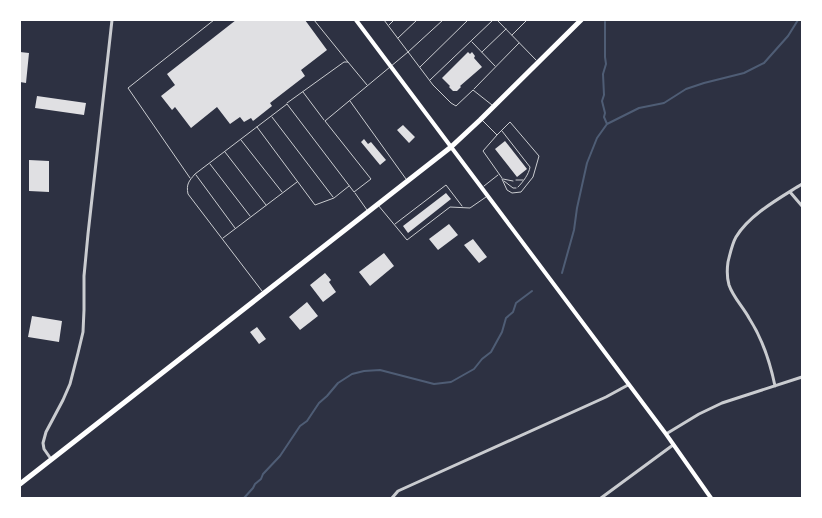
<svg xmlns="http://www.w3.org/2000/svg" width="822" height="518" viewBox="0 0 822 518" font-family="Inter,sans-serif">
<rect width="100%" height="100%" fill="#2d3142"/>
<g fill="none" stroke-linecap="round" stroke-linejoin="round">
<!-- stream -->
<path stroke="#4f5d75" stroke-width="2" d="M605,22v35l1,7 -3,10 1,21 -2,6 3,12 -1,4 3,7
M562,273l12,-43 3,-22 10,-45 10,-25 10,-14 32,-16 25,-5 22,-14 18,-6 40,-10 20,-10 24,-27 10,-16
M244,498l9,-10 2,-4 6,-5 2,-5 17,-18 20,-30 7,-5 12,-18 8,-7 11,-13 14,-9 12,-3 16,-1 54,14 17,-2 23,-13 8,-10 9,-7 11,-20 4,-14 7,-6 3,-9 16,-12"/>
</g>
<!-- building -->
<path fill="#e0e0e3" d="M236,20h69l22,30 -26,20 4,6 -35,27 2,3 -19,15 -2,-3 -7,4 -4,-5 -10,7 -13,-17 -26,21 -16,-21 -3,3 -11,-14 14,-11 -8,-11z
M20,52l9,1 -3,30 -6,-1z
M468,52l2,2 2,-2 3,4 -1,2 8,9 -22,19 1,1 -4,4h-4l-4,-4 1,-1 -8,-8z
M37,96l49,7 -2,12 -49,-7z
M403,125l12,12 -6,6 -12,-13z
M364,139l4,5 3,-2 15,18 -6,5 -19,-23z
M505,141l22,28 -10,8 -22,-28z
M29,160l20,1v31l-20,-1z
M446,193l5,6 -43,34 -5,-7z
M449,224l9,11 -20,15 -9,-11z
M473,239l14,18 -8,6 -15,-18z
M384,253l10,13 -24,20 -11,-14z
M325,273l6,7 -2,2 7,10 -13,10 -13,-17z
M307,302l11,14 -18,14 -11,-13z
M32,316l30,5 -3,21 -31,-5z
M257,327l9,12 -7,5 -9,-12z"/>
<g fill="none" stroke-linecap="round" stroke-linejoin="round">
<!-- service -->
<path stroke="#caccd0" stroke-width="1" d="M314,20l34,42
M384,20l49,65 18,18 5,3 17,-16 19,15
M497,20l39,40
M389,25l5,-5
M512,35l15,-15
M398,38l19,-18
M472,42l23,24
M482,52l24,-23
M420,67l48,-47
M430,80l63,-60
M474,89l45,-46
M303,92l21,28
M350,101l56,78
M287,103l57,-41h4l19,23
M272,117l61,80
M482,120l15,15 13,-13 29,34 -6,21 -12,15 -9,1 -5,-3 -5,-11
M257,127l58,78 19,-7 15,-12
M502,131l28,36c-1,7 -7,15 -12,20
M497,135l-14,16 19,27
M241,140l41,52
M225,152l41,53
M210,164l40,52
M196,175l39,53
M190,178l-62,-90 86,-68
M503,179l10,2
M516,180h7
M504,181l9,7h3
M484,186l14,-11
M355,193l12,17
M378,205l29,35 43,-33 20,1 16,-11
M395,224l51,-39 16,21
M223,238l74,-56
M262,291l-74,-97c-2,-10 1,-13 7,-20l92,-70 67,88 17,-13 -46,-58 83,-69 35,-32"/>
<!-- minor -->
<path stroke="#caccd0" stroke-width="3" d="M790,192l12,14
M775,386c-5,-24 -13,-48 -26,-68 -6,-11 -16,-21 -20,-33 -2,-7 -2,-16 -1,-23 2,-8 4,-18 8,-25 14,-23 44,-39 66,-53
M666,434l33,-20 23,-11 80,-26
M51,459l-7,-10 -1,-6 3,-11 17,-32 7,-16 8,-31 5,-21 1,-22v-34l4,-42 24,-214
M392,498l6,-7 208,-94 22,-12
M601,498l72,-53"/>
<!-- secondary -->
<path stroke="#fff" stroke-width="4" d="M356,20l310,414 45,64"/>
<!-- trunk -->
<path stroke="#fff" stroke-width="5" d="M20,484l431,-337 29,-27 101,-100"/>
</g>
<!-- border -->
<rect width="822" height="518" fill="none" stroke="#ffffff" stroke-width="42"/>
</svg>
